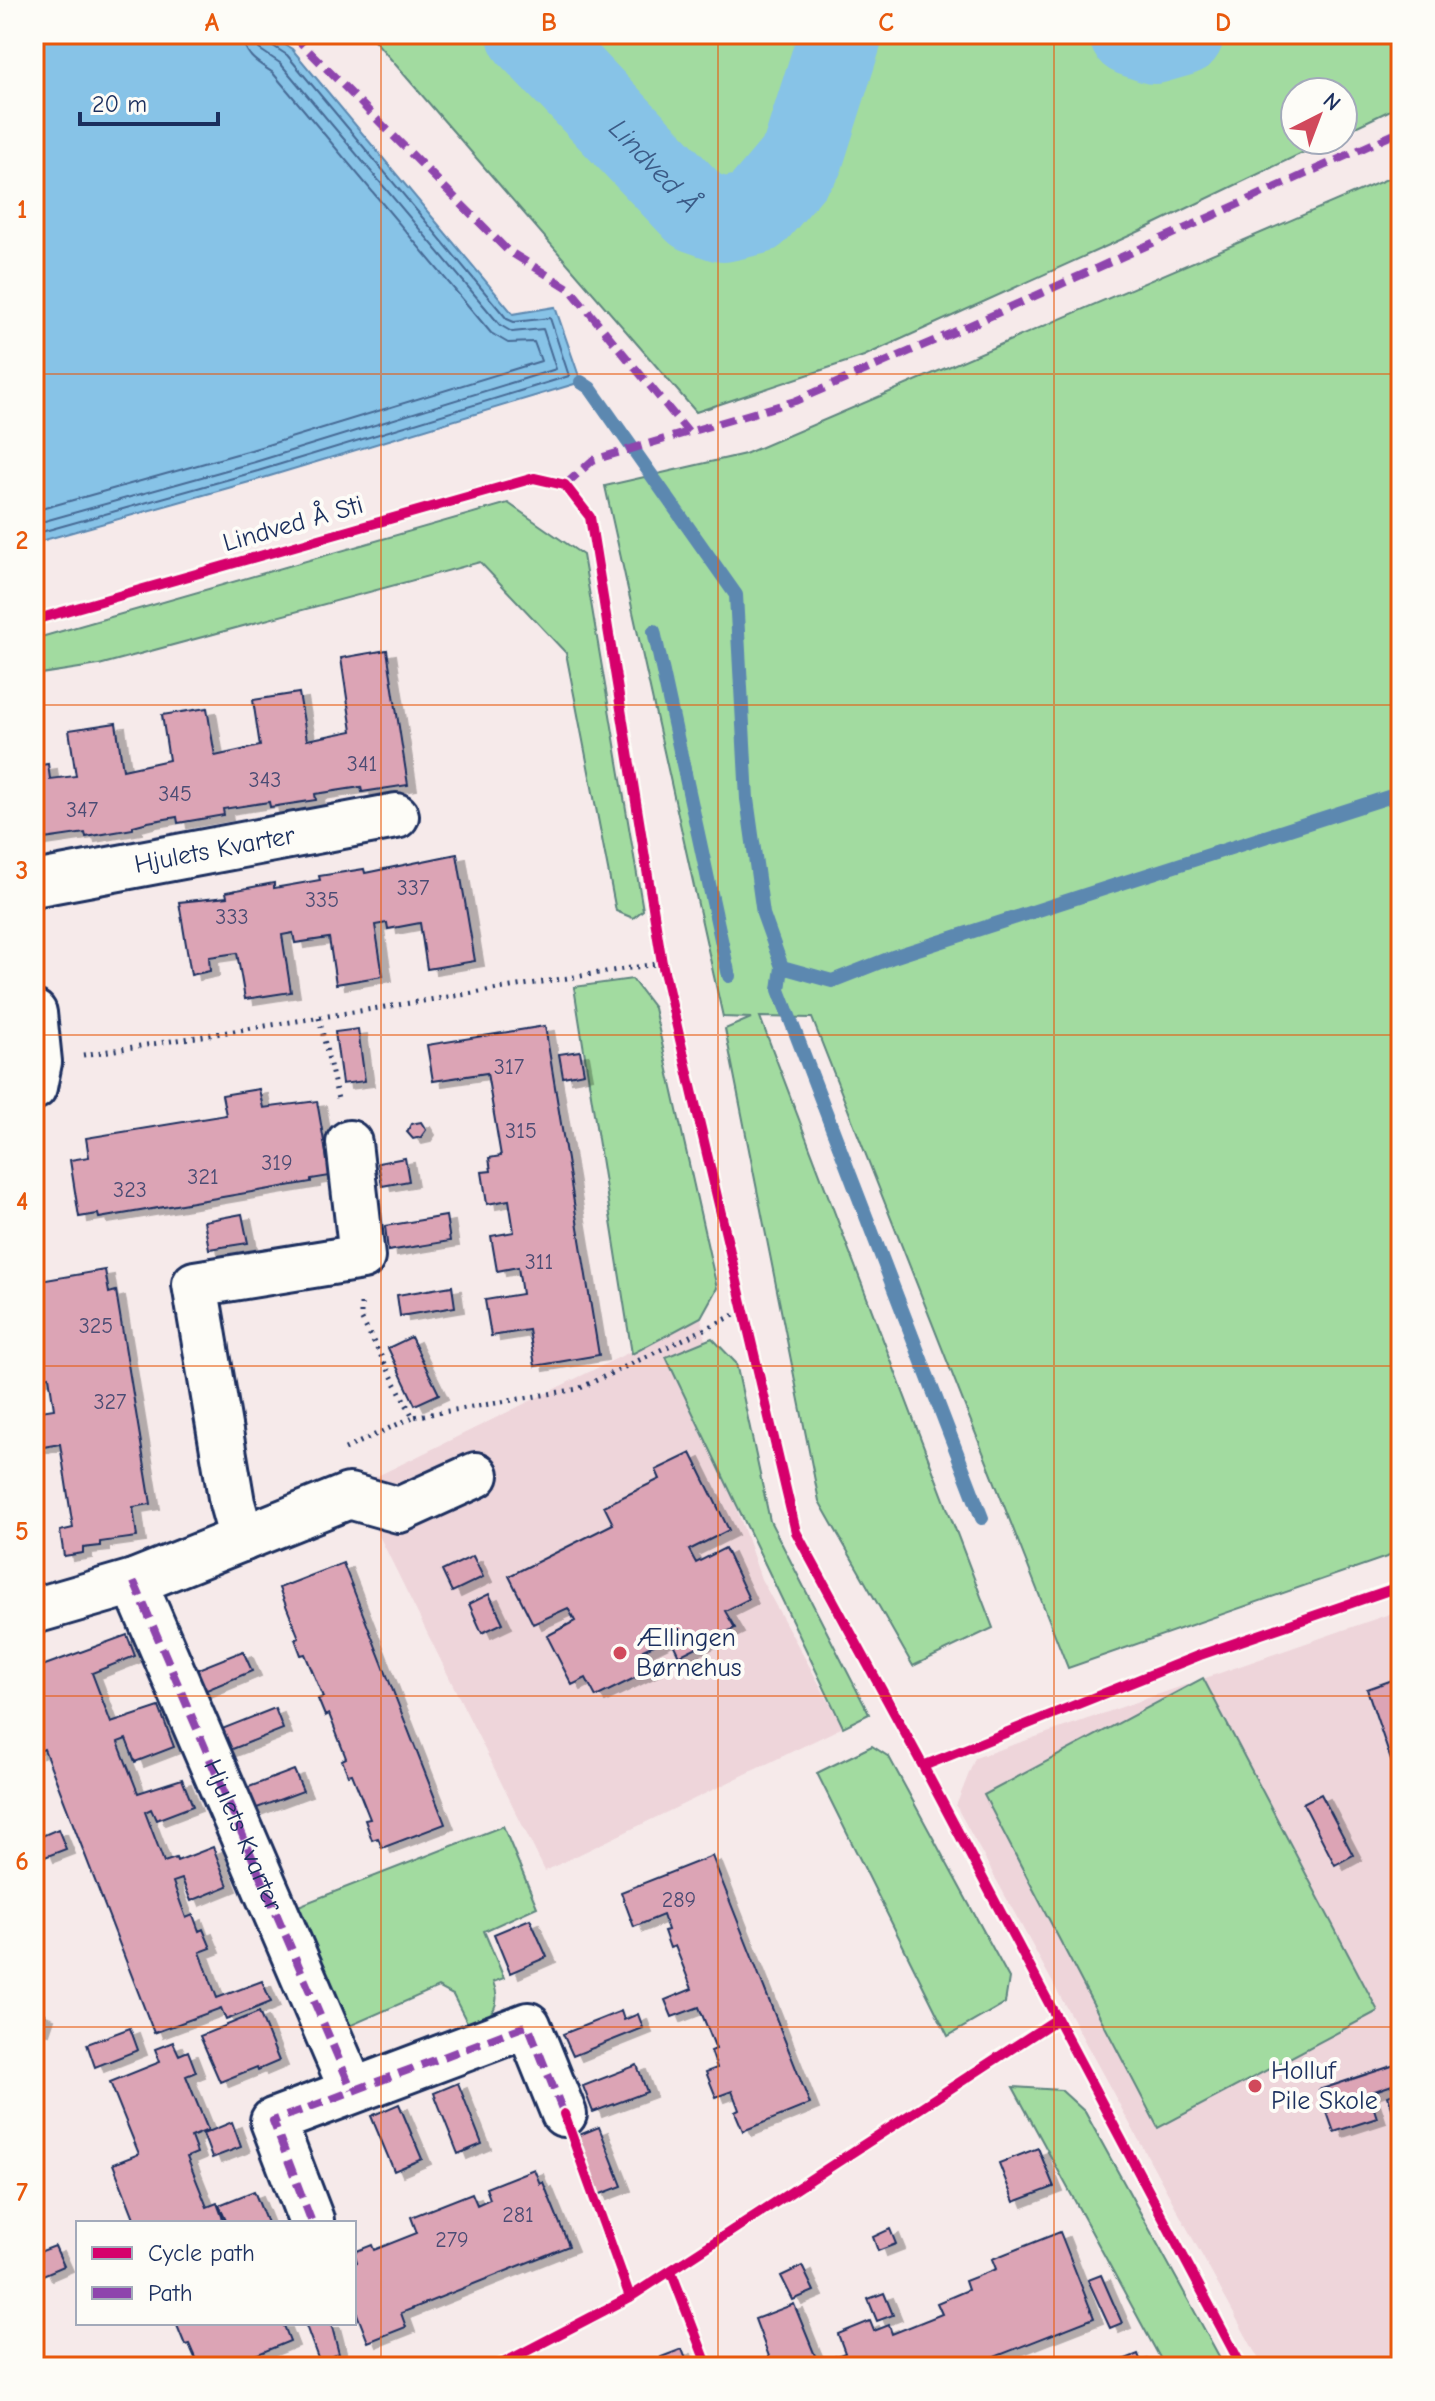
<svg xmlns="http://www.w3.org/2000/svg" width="1435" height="2401" viewBox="0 0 1435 2401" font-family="'Comic Neue',sans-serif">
<defs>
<filter id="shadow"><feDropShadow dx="9" dy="5" stdDeviation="0" flood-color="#0004"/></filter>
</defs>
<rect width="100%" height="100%" fill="#f6eaea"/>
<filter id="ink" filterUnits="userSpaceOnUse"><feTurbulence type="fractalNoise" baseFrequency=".0125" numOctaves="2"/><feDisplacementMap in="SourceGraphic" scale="16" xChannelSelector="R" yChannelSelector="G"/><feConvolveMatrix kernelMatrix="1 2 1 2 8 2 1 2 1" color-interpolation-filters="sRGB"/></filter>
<g filter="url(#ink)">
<!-- built -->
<path fill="#eed5da" d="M701,1317l36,192 24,70 82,148 -298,144 -190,-384z
M1401,1610v757h-138l-307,-561 19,-48z"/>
<!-- green -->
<path fill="#a2dba0" stroke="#5e857f" stroke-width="2" d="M369,34h1032v71l-58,28v-41h-48v48h34l-189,91 -276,125 -168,56z
M1401,173v1379l-333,116 -256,-650 -52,-1 233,611 -80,38 -94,-165 -94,-472 26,-11 -28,-1 -118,-531 140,-32z
M508,503l75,52 60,355 -10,8 -17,-7 -50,-258 -86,-91 -381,103 -65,10v-36z
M632,979l22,29 63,280 -16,29 -69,37 -58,-367z
M712,1338l24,25 34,158 99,193 -26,13 -177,-370z
M1203,1678l175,333 -220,117 -174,-333z
M872,1746l17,11 120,221 -4,25 -57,33 -131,-263z
M503,1826l34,81 -53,24 20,47 -11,4c10,26 -2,33 -22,48l-18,-35 -15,-8 -100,44 -50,-121z
M1013,2087l48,3 24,22 140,255h-60z"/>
<!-- water -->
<path fill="#87c3e7" stroke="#5c88b0" stroke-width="2" d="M34,34h233l25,15 221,265 42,-7 26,75 -321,97 -226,64z"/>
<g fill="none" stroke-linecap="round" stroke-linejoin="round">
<!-- shore -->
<path stroke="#466a95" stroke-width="2" d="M34,511l217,-61 290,-89 -7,-19 -26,1 -17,-10 -219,-261c-16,-10 -28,-17 -30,-38
M34,524l221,-62 301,-93 -13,-40 -31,3 -12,-7 -220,-262 -21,-14 -5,-15
M34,534l224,-63 311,-95 -19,-58 -36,4 -7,-3 -220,-264 -20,-13 -3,-8"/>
<!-- stream -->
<path stroke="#5c88b0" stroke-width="14" d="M581,382l9,6 146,207 11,204 16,115 19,53 50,14 61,-24 508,-164
M654,631l75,345
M782,967l-3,23 203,528"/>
<!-- river -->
<g stroke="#87c3e7" stroke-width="84">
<path id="s1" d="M529,34l168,177 26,9 32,-7 47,-56 39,-123"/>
<path d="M1131,34l23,8 28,-8"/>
</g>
</g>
<!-- building -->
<path fill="#dca4b5" stroke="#1b2f5e" stroke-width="2" filter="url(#shadow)" d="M387,650l21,135 -46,7 -1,-5 -46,7 1,6 -46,7 -1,-5 -46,7 1,6 -46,8 -1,-6 -29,5 -15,4v3l-47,8 -1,-4 -48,7 -3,-19v-55l14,-2 2,15 26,-3 -7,-46 47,-7 7,47 46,-10 -7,-45 45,-7 8,48 45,-10 -7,-46 46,-7 8,47 45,-9 -11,-73z
M457,854l18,107 -48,8 -7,-46 -32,6 -1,-6 -12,2 8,51 -47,8 -7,-46 -34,5 -2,-10 -11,2 9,57 -46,7 -8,-46 -28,4 1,14 -19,4 -12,-73 48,-5 -1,-5 48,-9v5l46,-8 -1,-4 45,-7 1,4z
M545,1026l54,329 -64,11 -6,-36 -38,6 -6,-36 37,-6 -4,-27 -21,4 -6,-35 23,-4 -5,-32 -22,4 -5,-32 9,-1 -2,-13 12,-2 -14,-83 -54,8 -6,-36z
M358,1029l7,52 -23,3 -7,-52z
M580,1051l4,22 -21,4 -4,-23z
M259,1089l4,19 54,-7 13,75 -19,3v3l-212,36 -1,-4 -19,3 -9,-57 19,-3 -3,-19 140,-23 -4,-20z
M421,1122l5,8 -5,7 -8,2 -6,-7 4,-8z
M405,1158l4,23 -27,5 -4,-23z
M242,1214l6,29 -39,6 -5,-28z
M446,1216l4,25 -62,10 -3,-25z
M105,1270l4,23 7,-2 35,213 -18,3 4,30 -37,5v4l-17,2v5l-19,3 -4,-25 13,-3 -13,-84 -22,4 -4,-26v-10l20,-3 -5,-33 -15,3v-39l9,-2 -5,-24h-4v-32z
M452,1286l3,21 -55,9 -3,-21z
M411,1337l28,57 -24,11 -27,-57z
M691,1453l38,77 -40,20 7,13 29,-15 24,51 -24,12 10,17 -56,28 -9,-19 -27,13 10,19 -57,28 -10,-19 -14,7 -25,-49 28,-15 -7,-13 -35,16 -24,-48 104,-52 -9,-18 56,-27 -4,-9z
M473,1556l10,21 -31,15 -10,-21z
M343,1563l102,261 -63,24 -4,-10 -6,2 -7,-20 5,-1 -18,-45 -4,1 -6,-15 4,-2 -17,-44 -4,2 -7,-17 5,-2 -18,-43 -4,1 -6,-16 4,-1 -20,-50z
M489,1594l14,29 -21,10 -13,-29z
M127,1635l8,21 -43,17 19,50 48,-16 15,40 -39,15 -9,-23 -8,3 20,51 44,-14 11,27 -37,14 -5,-11 -6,3 19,50 12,-4 1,3 36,-14 15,39 -37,15 -9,-22 -9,3 13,36 7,-3 6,16 4,-2 8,19 -11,4 17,46 45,-17 9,21 -45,18 -5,-12 -67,25 -110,-284 -10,4v-84z
M243,1651l9,20 -50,21 -9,-21z
M1401,1677v113l-34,-101z
M275,1708l8,21 -58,23 -8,-21z
M294,1770l9,21 -54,20 -8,-21z
M1321,1794l32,61 -18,10 -32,-62z
M58,1829l8,20 -21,8 -8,-19z
M712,1856l98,248 -67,27 -8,-19 4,-2 -7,-19 -16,6 -10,-25 11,-4 -6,-17 5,-2 -17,-42 -27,10 -7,-17 27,-11 -17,-43 -5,2 -6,-17 4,-1 -5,-15 -29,12 -13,-35z
M530,1919l17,38 -37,16 -16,-39z
M34,2010l11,4 -5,15 -6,-1z
M621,2011l3,9 14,-6 5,14 -70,28 -10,-22z
M259,2012l20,49 -21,9 -1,-3 -37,15 -20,-46z
M130,2028l8,22 -43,17 -8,-23z
M173,2042l6,13 9,-4 8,21 -10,4 22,54 -17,7 6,16 -10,4 20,50 10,-4 7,19 -2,1h-86l-23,-59 26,-10 -29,-72 50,-20 -5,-13z
M1401,2063v19l-32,11 8,25 -43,14 -15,-42z
M637,2065l10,27 -54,20 -10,-26z
M458,2083l24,61 -24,10 -24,-61z
M1401,2091v17l-8,3 -5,-15z
M399,2104l23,55 -28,12 -23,-55z
M232,2122l9,25 -29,11 -9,-24z
M599,2127l23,59 -24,9 -24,-58z
M1038,2148l16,39 -40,15 -15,-39z
M534,2169l6,15 3,-2 26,64 -168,67 5,14 -38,15 -14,-36v-43l3,-1 -3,-10 18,-7 2,5 43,-17 -6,-16 61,-24 5,12 13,-6 -4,-11z
M254,2191l13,32h-40l-8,-18z
M890,2229l6,15 -18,7 -5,-14z
M1060,2232l34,86 -125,49h-196l-18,-48 39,-15 24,59 27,-10 -7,-19 32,-13 4,10 15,-6 3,9 50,-20 -5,-11 31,-13 -3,-9 31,-12 -4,-10z
M55,2246l9,20 -21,9 -9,-21z
M802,2266l12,25 -21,9 -12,-24z
M1101,2275l21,48 -12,5 -22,-48z
M884,2293l9,22 -16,6 -9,-22z
M176,2323h107l7,18 -64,26h-27l-10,-23 -4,1z
M305,2323h26l8,31 -20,7z
M682,2349l7,18h-24l-4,-10z
M1138,2354l5,13h-38z"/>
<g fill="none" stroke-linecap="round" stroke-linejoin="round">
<defs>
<g id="minor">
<path id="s2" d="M34,884l362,-68"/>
<path d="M34,1013l5,49 -5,25"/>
<path d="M242,1539l-10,-36 -37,-219 167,-27 -13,-114"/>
<path d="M134,1582l218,508"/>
<path d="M34,1611l100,-29 215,-86 50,14 77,-35"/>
<path d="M311,2220l-38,-99 255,-96 36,89"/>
</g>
</defs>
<!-- minor casing -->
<use href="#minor" stroke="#1b2f5e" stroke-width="50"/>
<!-- path -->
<path stroke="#1b2f5e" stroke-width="5" stroke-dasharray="2 6" stroke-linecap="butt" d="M319,1018l19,81
M83,1055l579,-92
M361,1304v14l52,99 165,-28 165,-78
M345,1449l68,-32"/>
<!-- minor -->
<use href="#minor" stroke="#fdfcf7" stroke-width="44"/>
<!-- quiet -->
<g stroke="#8e44ad" stroke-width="8" stroke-dasharray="16 8" stroke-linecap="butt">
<path d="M292,34l215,216 63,39 118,143"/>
<path d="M565,485l28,-25 202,-59 180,-78 426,-192"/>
<path id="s3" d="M134,1582l218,508"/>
<path d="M311,2220l-38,-99 255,-96 36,89"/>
</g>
<defs>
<path id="cycleway" d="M34,620l500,-142 31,7 25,32 72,446 134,569 127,234
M564,2114l66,183
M671,2271l37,96
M496,2367l134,-70 427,-278
M1242,2367l-319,-601 277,-111 201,-69"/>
</defs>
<!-- cycleway casing -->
<use href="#cycleway" stroke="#fdfcf7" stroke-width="15"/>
<!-- cycleway -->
<use href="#cycleway" stroke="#d6006c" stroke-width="10"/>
</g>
</g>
<!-- grid -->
<path fill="none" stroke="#e8590c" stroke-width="2" stroke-opacity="0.55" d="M381,34v2333M718,34v2333M1054,34v2333M34,374h1367M34,705h1367M34,1035h1367M34,1366h1367M34,1696h1367M34,2027h1367"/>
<!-- markers -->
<g fill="#d1495b" stroke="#fdfcf7" stroke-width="3">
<circle cx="620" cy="1653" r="8"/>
<circle cx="1255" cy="2086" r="8"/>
</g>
<g text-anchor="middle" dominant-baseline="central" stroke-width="8" stroke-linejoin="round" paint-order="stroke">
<!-- number labels -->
<g font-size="22" fill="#4b4c74">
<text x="362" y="764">341</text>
<text x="265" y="780">343</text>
<text x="175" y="794">345</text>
<text x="82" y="810">347</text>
<text x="413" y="888">337</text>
<text x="322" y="900">335</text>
<text x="232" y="917">333</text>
<text x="509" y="1067">317</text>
<text x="521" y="1131">315</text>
<text x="277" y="1163">319</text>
<text x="203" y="1177">321</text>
<text x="130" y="1190">323</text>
<text x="539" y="1262">311</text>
<text x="96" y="1326">325</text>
<text x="110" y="1402">327</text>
<text x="679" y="1900">289</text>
<text x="518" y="2215">281</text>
<text x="452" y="2240">279</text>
</g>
<!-- street labels -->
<g font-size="26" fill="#1b2f5e" stroke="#fdfcf7">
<text transform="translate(293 524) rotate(-16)">Lindved Å Sti</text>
<text stroke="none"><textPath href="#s2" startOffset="184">Hjulets Kvarter</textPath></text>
<text stroke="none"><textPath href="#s3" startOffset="276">Hjulets Kvarter</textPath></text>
</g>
<!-- poi labels -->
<g font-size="26" fill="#1b2f5e" stroke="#fdfcf7" text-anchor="start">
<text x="636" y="1638">Ællingen<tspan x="636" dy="30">Børnehus</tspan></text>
<text x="1271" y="2071">Holluf<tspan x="1271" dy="30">Pile Skole</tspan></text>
</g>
<!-- water labels -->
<g font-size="28" font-style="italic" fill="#3b5b87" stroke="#fdfcf7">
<text stroke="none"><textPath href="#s1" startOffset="182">Lindved Å</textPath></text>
</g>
</g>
<!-- margin -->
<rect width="1435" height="2401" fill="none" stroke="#fdfcf7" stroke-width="88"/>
<!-- legend -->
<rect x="76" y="2221" width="280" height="104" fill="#fdfcf7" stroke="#a3aaba" stroke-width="2"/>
<rect x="92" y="2247" width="40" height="12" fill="#d6006c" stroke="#a3aaba" stroke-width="2"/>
<text x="148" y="2261" font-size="24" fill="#1b2f5e">Cycle path</text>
<rect x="92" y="2287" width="40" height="12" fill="#8e44ad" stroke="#a3aaba" stroke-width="2"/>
<text x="148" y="2301" font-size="24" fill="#1b2f5e">Path</text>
<!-- north arrow -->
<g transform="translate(1319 116) rotate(42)"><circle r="38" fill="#fdfcf7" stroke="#a3aaba" stroke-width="2"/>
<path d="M0-6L14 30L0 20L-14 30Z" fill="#d1495b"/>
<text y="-12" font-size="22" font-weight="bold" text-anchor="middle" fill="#1b2f5e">N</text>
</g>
<!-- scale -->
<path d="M80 112v12h138v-12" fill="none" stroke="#1b2f5e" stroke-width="4"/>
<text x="92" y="112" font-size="24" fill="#1b2f5e" stroke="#fdfcf7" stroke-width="6" paint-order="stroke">20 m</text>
<rect x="44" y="44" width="1347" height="2313" fill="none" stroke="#e8590c" stroke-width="3"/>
<g font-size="26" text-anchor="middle" font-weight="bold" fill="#e8590c">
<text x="212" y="31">A</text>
<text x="549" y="31">B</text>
<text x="886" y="31">C</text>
<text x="1223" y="31">D</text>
<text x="22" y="218">1</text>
<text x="22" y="549">2</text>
<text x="22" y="879">3</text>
<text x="22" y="1210">4</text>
<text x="22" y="1540">5</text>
<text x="22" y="1870">6</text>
<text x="22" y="2201">7</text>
</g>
</svg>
